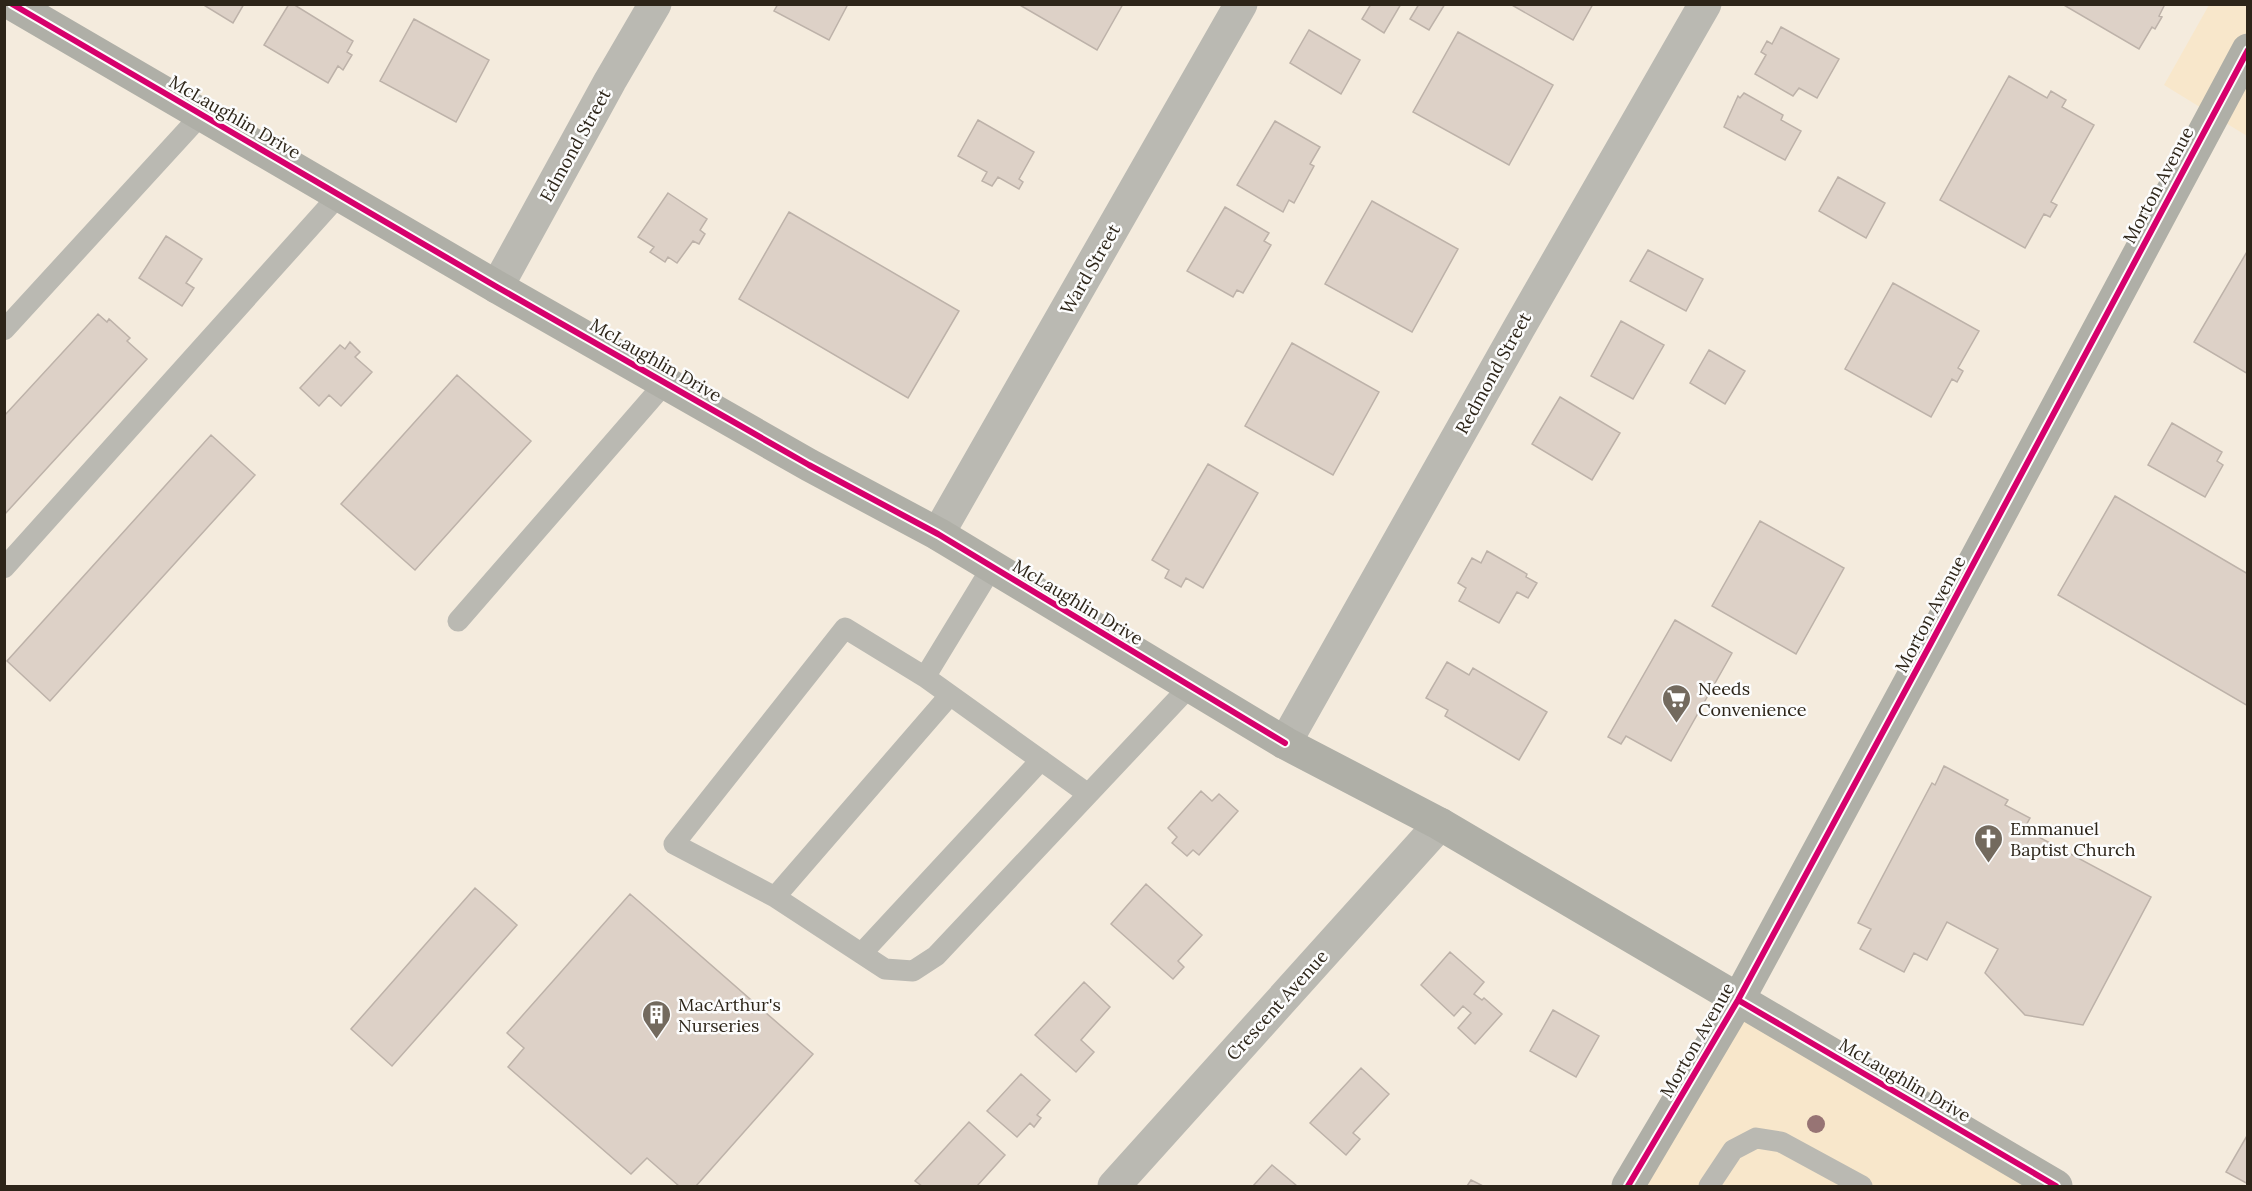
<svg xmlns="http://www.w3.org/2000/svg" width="2252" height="1191" viewBox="0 0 2252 1191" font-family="Lora,serif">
<rect width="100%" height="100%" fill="#f4ebdd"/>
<!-- built -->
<path fill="#f8e7cb" d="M2209,5h38v131l-83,-51z
M1738,1000l318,186h-428z"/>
<!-- building -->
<path fill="#ddd1c7" stroke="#bdb2a9" stroke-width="1.5" d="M202,4h42l-11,19z
M289,4h4l60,37 -6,11 5,3 -9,15 -5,-4 -10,17 -64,-38z
M778,4h70l-19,36 -55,-29z
M1018,4h105l-26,46z
M1371,4h30l-17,29 -22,-14z
M1419,4h26l-16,26 -19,-11z
M1510,4h83l-20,36z
M2062,4h103l-6,12 3,1 -7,12 -3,-2 -13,22z
M414,19l75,41 -33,62 -76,-41z
M1781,27l58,32 -22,39 -18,-10 -6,8 -38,-22 11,-19 -5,-3 6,-11 5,3z
M1309,30l51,30 -19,34 -51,-31z
M1458,32l95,53 -44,80 -96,-53z
M2009,76l38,22 4,-7 15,9 -4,7 32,18 -43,77 6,3 -7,12 -6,-3 -19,34 -85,-48z
M1744,93l39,22 -2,5 20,11 -16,29 -61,-33 14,-31 2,2z
M978,120l56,32 -15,27 4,3 -4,7 -21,-12 -6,9 -10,-5 5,-9 -29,-16z
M1275,121l45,26 -10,17 4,2 -20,37 -5,-3 -6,12 -46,-27z
M1838,177l47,26 -19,35 -47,-27z
M668,193l39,26 -7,11 5,4 -6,10 -6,-3 -16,22 -9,-6 -3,5 -15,-10 4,-5 -16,-10z
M1372,201l86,48 -46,83 -87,-48z
M1225,207l44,26 -5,8 7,4 -28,48 -6,-3 -4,7 -46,-26z
M789,212l170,99 -51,87 -169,-99z
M166,236l36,23 -16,24 8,5 -12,18 -43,-28z
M1648,250l55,29 -17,32 -56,-30z
M2248,250v124l-54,-32z
M1893,283l86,48 -21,37 5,3 -6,11 -5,-3 -21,38 -86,-48z
M98,314l9,8 2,-3 21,19 -3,3 20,18 -143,156v-99z
M1621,321l43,24 -31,54 -42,-23z
M350,342l10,10 -5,5 17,15 -31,34 -12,-11 -10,11 -19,-18 40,-43 5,4z
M1292,343l87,49 -46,83 -88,-49z
M1709,350l36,21 -20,33 -35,-21z
M457,375l74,66 -116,129 -74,-66z
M1560,397l60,36 -28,47 -60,-36z
M2172,423l50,29 -5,9 6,4 -18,32 -57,-32z
M211,435l44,40 -205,226 -43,-40z
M1208,464l50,29 -55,95 -17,-10 -5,9 -16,-9 4,-8 -17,-10z
M2115,496l133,78v132l-190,-111z
M1760,521l84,47 -48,86 -84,-48z
M1487,551l40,23 -1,3 11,6 -9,15 -11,-6 -18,31 -40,-22 7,-13 -8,-5 14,-25 9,5z
M1675,620l57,33 -61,108 -45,-25 -5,8 -13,-7z
M1447,662l22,13 4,-7 74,44 -28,48 -74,-44 3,-6 -22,-12z
M1944,766l64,34 -3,5 25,13 -6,11 127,68 -68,128 -58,-10 -40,-42 13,-24 -51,-27 -20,38 -13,-7 -10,19 -44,-23 11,-20 -13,-6 74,-140 3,2z
M1201,791l11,10 7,-7 19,17 -39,44 -6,-5 -6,6 -15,-13 5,-6 -9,-9z
M1146,884l56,51 -24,26 6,6 -11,12 -62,-55z
M475,888l42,37 -125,141 -41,-37z
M630,894l183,160 -117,132h-17l-32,-28 -16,16 -123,-107 16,-19 -17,-15z
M1450,952l34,30 -10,12 8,6 2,-2 18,16 -27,30 -17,-16 13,-15 -8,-7 -9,10 -33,-31z
M1084,982l26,25 -29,33 13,12 -18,20 -41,-37z
M1553,1010l46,26 -23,41 -46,-26z
M1361,1068l28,26 -36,39 7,6 -14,16 -36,-32z
M1021,1074l29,26 -13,15 4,3 -7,9 -4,-4 -13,14 -30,-26z
M969,1122l36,33 -28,31h-55l-7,-5z
M2248,1134v50l-22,-12z
M1272,1165l25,21h-44z
M1471,1180l12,6h-16z"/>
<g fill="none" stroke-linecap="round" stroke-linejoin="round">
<!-- lane -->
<path stroke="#bab9b2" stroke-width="21" d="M4,330l197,-215
M4,568l335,-373
M458,621l207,-238
M925,677l67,-110
M1088,794l-163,-117 -80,-49 -171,216 101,53 110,72 28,2 23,-15 254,-270
M775,897l175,-202
M862,953l179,-193
M1709,1186l24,-36 23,-12 25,4 81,44"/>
<!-- street -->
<path stroke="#bab9b2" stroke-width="33" d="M497,287l113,-206 45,-77
M938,534l303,-530
M1285,743l234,-415 186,-324
M1114,1186l326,-362"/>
<!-- secondary -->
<path stroke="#afafa7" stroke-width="33" d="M12,4l485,283 312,178 129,69 347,209 155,81 616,362
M1628,1186l110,-186 193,-357 317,-593"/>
<defs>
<path id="cycleway" d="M12,4l485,283 312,178 129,69 347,209
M1738,1000l318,186
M1628,1186l110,-186 193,-357 317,-593"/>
</defs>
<!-- cycleway casing -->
<use href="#cycleway" stroke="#fcfcfc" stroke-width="10"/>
<!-- cycleway -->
<use href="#cycleway" stroke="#d6006c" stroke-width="6"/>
</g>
<!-- trees -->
<circle fill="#977474" cx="1816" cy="1124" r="9"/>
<!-- icons -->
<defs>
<symbol id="supermarket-pin" viewBox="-11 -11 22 30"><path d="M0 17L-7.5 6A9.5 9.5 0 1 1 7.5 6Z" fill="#736a5e" stroke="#fcfcfc"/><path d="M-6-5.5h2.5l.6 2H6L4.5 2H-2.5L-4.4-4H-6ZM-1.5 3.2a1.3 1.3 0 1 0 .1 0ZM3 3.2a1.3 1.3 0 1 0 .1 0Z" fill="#fff"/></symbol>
<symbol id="church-pin" viewBox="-11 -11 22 30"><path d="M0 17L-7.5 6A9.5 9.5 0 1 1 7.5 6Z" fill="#736a5e" stroke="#fcfcfc"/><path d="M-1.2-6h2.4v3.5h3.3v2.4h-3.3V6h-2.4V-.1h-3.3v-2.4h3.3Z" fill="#fff"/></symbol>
<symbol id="building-pin" viewBox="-11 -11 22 30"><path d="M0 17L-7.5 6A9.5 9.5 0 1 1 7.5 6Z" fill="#736a5e" stroke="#fcfcfc"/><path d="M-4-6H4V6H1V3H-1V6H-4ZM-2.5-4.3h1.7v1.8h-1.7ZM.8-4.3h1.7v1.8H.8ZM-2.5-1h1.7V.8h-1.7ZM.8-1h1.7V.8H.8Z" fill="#fff"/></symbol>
</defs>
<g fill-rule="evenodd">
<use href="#supermarket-pin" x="1660" y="682" width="33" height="45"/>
<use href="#church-pin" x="1972" y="822" width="33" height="45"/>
<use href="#building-pin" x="640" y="998" width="33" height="45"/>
</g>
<g text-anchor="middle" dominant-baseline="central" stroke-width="5" stroke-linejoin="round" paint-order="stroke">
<!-- street labels -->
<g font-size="18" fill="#2d2519" stroke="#fcfcfc">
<text transform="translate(235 117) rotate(30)">McLaughlin Drive</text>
<text transform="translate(575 145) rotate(-61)">Edmond Street</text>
<text transform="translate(2158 185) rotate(-62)">Morton Avenue</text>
<text transform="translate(1090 269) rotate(-60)">Ward Street</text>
<text transform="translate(656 360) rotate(30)">McLaughlin Drive</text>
<text transform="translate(1493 373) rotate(-61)">Redmond Street</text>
<text transform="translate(1078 602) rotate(31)">McLaughlin Drive</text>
<text transform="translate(1930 614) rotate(-62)">Morton Avenue</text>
<text transform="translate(1277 1005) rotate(-48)">Crescent Avenue</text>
<text transform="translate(1697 1040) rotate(-60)">Morton Avenue</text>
<text transform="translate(1905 1080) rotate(30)">McLaughlin Drive</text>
</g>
<!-- poi labels -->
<g font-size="18" fill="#2d2519" stroke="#fcfcfc" text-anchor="start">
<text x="1698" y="688">Needs<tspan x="1698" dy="21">Convenience</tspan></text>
<text x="2010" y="828">Emmanuel<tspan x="2010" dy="21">Baptist Church</tspan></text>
<text x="678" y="1004">MacArthur's<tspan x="678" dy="21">Nurseries</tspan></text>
</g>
</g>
<!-- border -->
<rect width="2252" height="1191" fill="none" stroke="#2d2519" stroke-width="12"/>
</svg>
